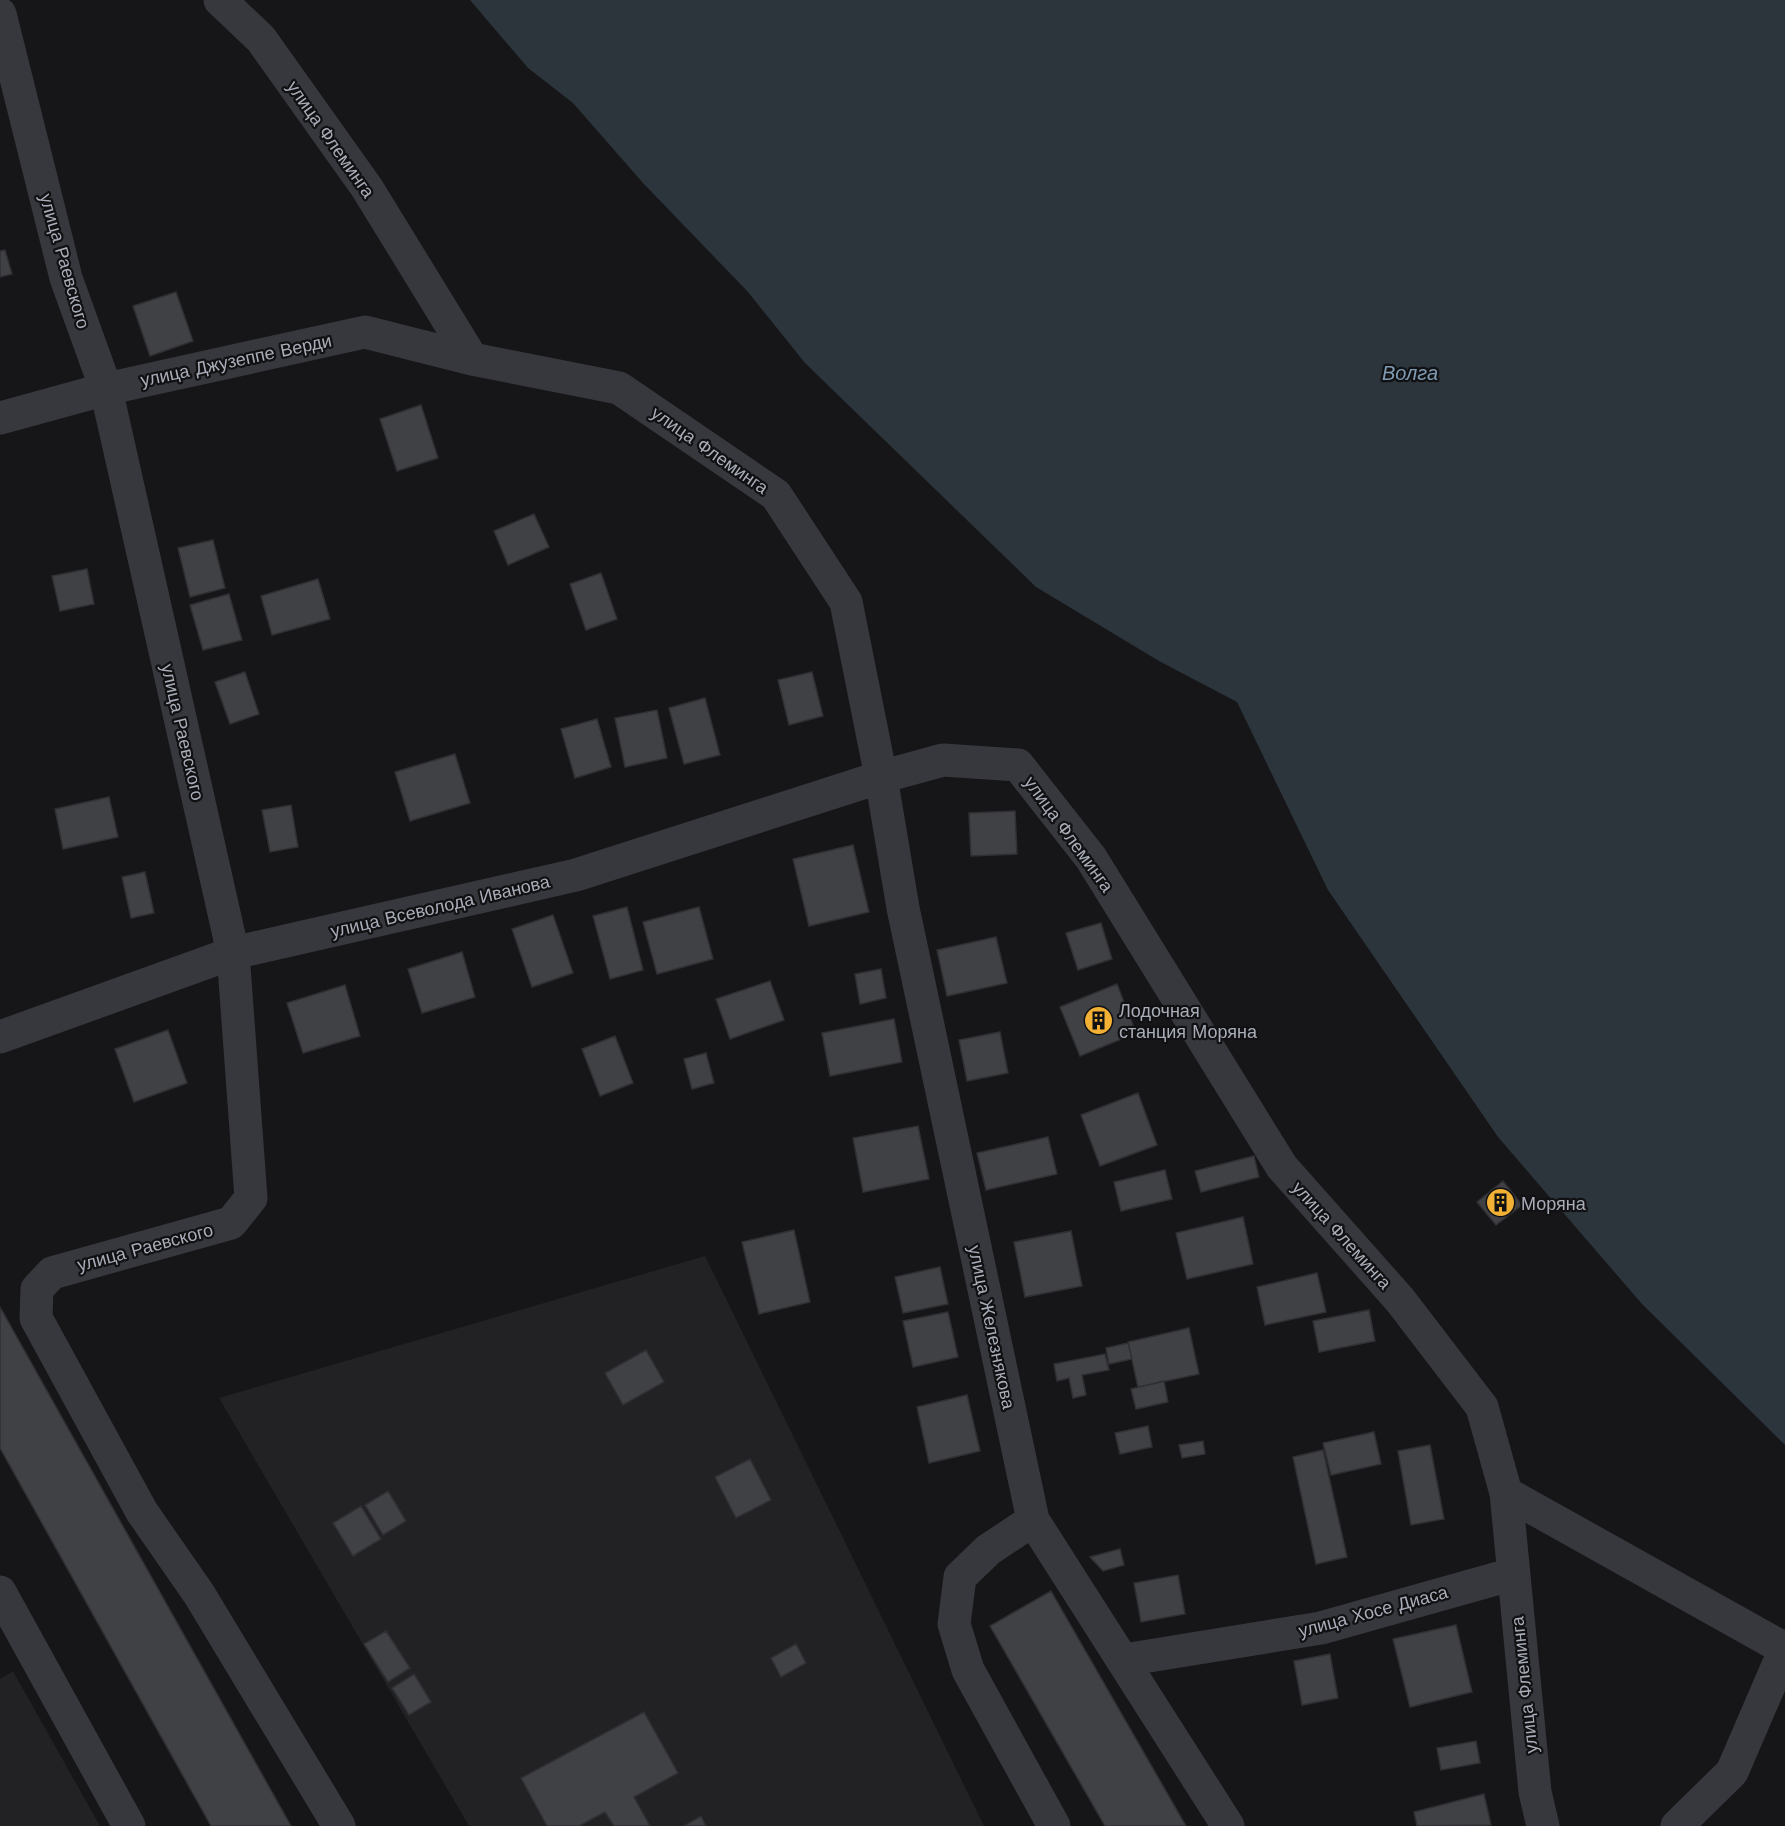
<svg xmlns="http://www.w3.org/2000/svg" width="1785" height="1826" viewBox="0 0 1785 1826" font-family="'Work Sans',sans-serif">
<rect width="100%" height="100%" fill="#161618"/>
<!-- built -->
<path fill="#222225" d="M705,1256l279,570h-515l-250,-428z
M13,1671l87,155h-100v-147z"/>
<!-- water -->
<path fill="#2c353c" d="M470,0h1315v1445l-143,-141 -144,-167 -170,-247 -91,-188 -78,-41 -123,-74 -231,-224 -57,-71 -105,-109 -70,-80 -45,-35z"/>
<!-- building -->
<path fill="#404145" stroke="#303034" stroke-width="1.5" d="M5,250l7,24 -12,3v-26z
M176,292l17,49 -43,15 -17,-50z
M421,405l17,53 -41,13 -17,-52z
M534,514l15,33 -41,18 -14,-34z
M213,540l12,48 -35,9 -12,-49z
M87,569l7,35 -34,7 -8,-35z
M601,573l16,46 -31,11 -16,-46z
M318,579l12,40 -58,16 -11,-39z
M229,594l13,46 -39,10 -13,-45z
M245,672l14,42 -29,10 -15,-42z
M812,672l11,44 -34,9 -11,-45z
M705,698l15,57 -36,9 -15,-56z
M657,710l10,48 -42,9 -10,-49z
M597,719l14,48 -36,11 -14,-49z
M455,754l15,49 -60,18 -15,-49z
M109,797l9,40 -55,12 -8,-40z
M291,805l7,42 -28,5 -8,-42z
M1015,811l2,43 -46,2 -2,-43z
M853,845l16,67 -60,14 -16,-67z
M145,872l9,41 -23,5 -9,-41z
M627,907l16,63 -33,9 -17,-63z
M699,907l14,52 -56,15 -14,-52z
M553,915l20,58 -41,14 -20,-58z
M1101,923l11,36 -34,11 -12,-37z
M996,937l11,46 -60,13 -10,-46z
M462,952l13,45 -53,16 -14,-44z
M881,969l5,29 -26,6 -5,-30z
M770,981l14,39 -54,19 -14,-40z
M1117,984l19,49 -56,23 -20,-49z
M345,985l15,51 -57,17 -16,-50z
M894,1019l8,43 -72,14 -8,-43z
M168,1030l19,53 -53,19 -19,-53z
M1000,1032l8,41 -41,8 -8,-41z
M615,1036l18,47 -33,13 -18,-47z
M706,1053l8,30 -22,6 -8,-30z
M1138,1093l19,52 -57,21 -19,-51z
M918,1126l11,53 -66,13 -10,-54z
M1048,1137l9,37 -71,16 -9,-37z
M1254,1156l5,21 -58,15 -6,-21z
M1165,1170l7,29 -51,12 -7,-29z
M1503,1181l19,24 -26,20 -19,-23z
M1243,1217l10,47 -66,15 -11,-46z
M794,1230l16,72 -51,12 -17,-72z
M1071,1231l11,55 -57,11 -11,-55z
M940,1267l8,37 -45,9 -8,-36z
M1317,1273l9,39 -61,13 -8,-38z
M0,1307l291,519h-80l-211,-378z
M1369,1310l6,31 -56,11 -6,-31z
M948,1312l10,45 -45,10 -10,-46z
M1189,1328l10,46 -61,13 -10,-45z
M1128,1343l4,16 -23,5 -3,-16z
M646,1350l18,32 -41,23 -18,-32z
M1105,1354l4,16 -27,5 4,20 -13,3 -4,-20 -12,3 -3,-17z
M1164,1381l4,21 -32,7 -5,-20z
M967,1395l13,56 -51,12 -12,-56z
M1148,1426l4,21 -32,7 -5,-21z
M1374,1432l7,32 -50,11 -8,-32z
M1203,1441l2,13 -23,4 -3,-13z
M1430,1445l14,74 -33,6 -13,-74z
M1323,1450l24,107 -31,7 -23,-107z
M750,1459l21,41 -35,18 -21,-41z
M388,1491l18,30 -23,14 -18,-30z
M361,1506l20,33 -28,17 -20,-33z
M1120,1549l4,16 -21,6 -13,-14z
M1178,1575l7,39 -44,8 -7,-39z
M1051,1591l135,235h-81l-115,-200z
M1456,1625l16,67 -62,15 -17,-68z
M386,1631l24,37 -22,14 -24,-38z
M796,1644l10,19 -25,14 -10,-19z
M1330,1654l8,44 -36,7 -8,-44z
M414,1674l17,28 -22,13 -17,-27z
M644,1712l34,61 -44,24 16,29h-36l-9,-14 -26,14h-32l-26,-48z
M1476,1741l4,22 -39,7 -4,-22z
M1484,1794l7,31 -74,1 -3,-14z
M701,1816l5,10h-22z"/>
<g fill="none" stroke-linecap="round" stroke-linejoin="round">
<!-- minor -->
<path stroke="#37383d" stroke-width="33" d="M220,0l41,39 106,149 105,171 147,29 157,107 70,107 35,175 62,-17 75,5 73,93 191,309 118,133 82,107 24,86 29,299 8,34
M0,14l66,264 40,111 127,564 18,245 -20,25 -179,50 -15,16 -1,29 106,194 57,82 140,232
M0,418l106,-29 259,-57 107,27
M0,1037l233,-84 343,-78 305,-98 22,131 130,612 195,306
M1506,1493l279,156
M1033,1520l-45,30 -28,27 -6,47 14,46 86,156
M0,1592l129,234
M1124,1660l197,-32 192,-54
M1677,1826l55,-54 53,-123"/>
</g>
<!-- icons -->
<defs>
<symbol id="building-disc" viewBox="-11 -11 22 22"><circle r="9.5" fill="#f2b134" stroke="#111113"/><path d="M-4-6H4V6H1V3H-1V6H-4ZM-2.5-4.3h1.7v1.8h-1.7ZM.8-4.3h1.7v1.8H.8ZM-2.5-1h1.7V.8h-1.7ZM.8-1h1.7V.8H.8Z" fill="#111"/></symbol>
</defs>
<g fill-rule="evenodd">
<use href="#building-disc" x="1082" y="1004" width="33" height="33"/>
<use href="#building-disc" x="1484" y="1186" width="33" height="33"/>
</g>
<g text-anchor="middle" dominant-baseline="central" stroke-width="4.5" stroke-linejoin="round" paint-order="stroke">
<!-- street labels -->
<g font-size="18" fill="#a8adb8" stroke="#111113">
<text transform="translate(331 139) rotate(55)">улица Флеминга</text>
<text transform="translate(65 261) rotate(74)">улица Раевского</text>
<text transform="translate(236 360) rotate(-12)">улица Джузеппе Верди</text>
<text transform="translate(710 450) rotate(35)">улица Флеминга</text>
<text transform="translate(183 732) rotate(77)">улица Раевского</text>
<text transform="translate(1069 834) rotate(54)">улица Флеминга</text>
<text transform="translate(440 906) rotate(-13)">улица Всеволода Иванова</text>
<text transform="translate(1342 1235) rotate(48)">улица Флеминга</text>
<text transform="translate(145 1247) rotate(-15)">улица Раевского</text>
<text transform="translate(992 1327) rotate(78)">улица Железнякова</text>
<text transform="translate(1373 1611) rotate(-15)">улица Хосе Диаса</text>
<text transform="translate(1524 1685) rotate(-96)">улица Флеминга</text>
</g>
<!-- poi labels -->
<g font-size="18" fill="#a8adb8" stroke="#111113" text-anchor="start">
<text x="1119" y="1010">Лодочная<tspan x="1119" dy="21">станция Моряна</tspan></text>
<text x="1521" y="1203">Моряна</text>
</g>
<!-- water labels -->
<g font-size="20" font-style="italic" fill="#7f9bb3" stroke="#111113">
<text x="1410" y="373">Волга</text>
</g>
</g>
</svg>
